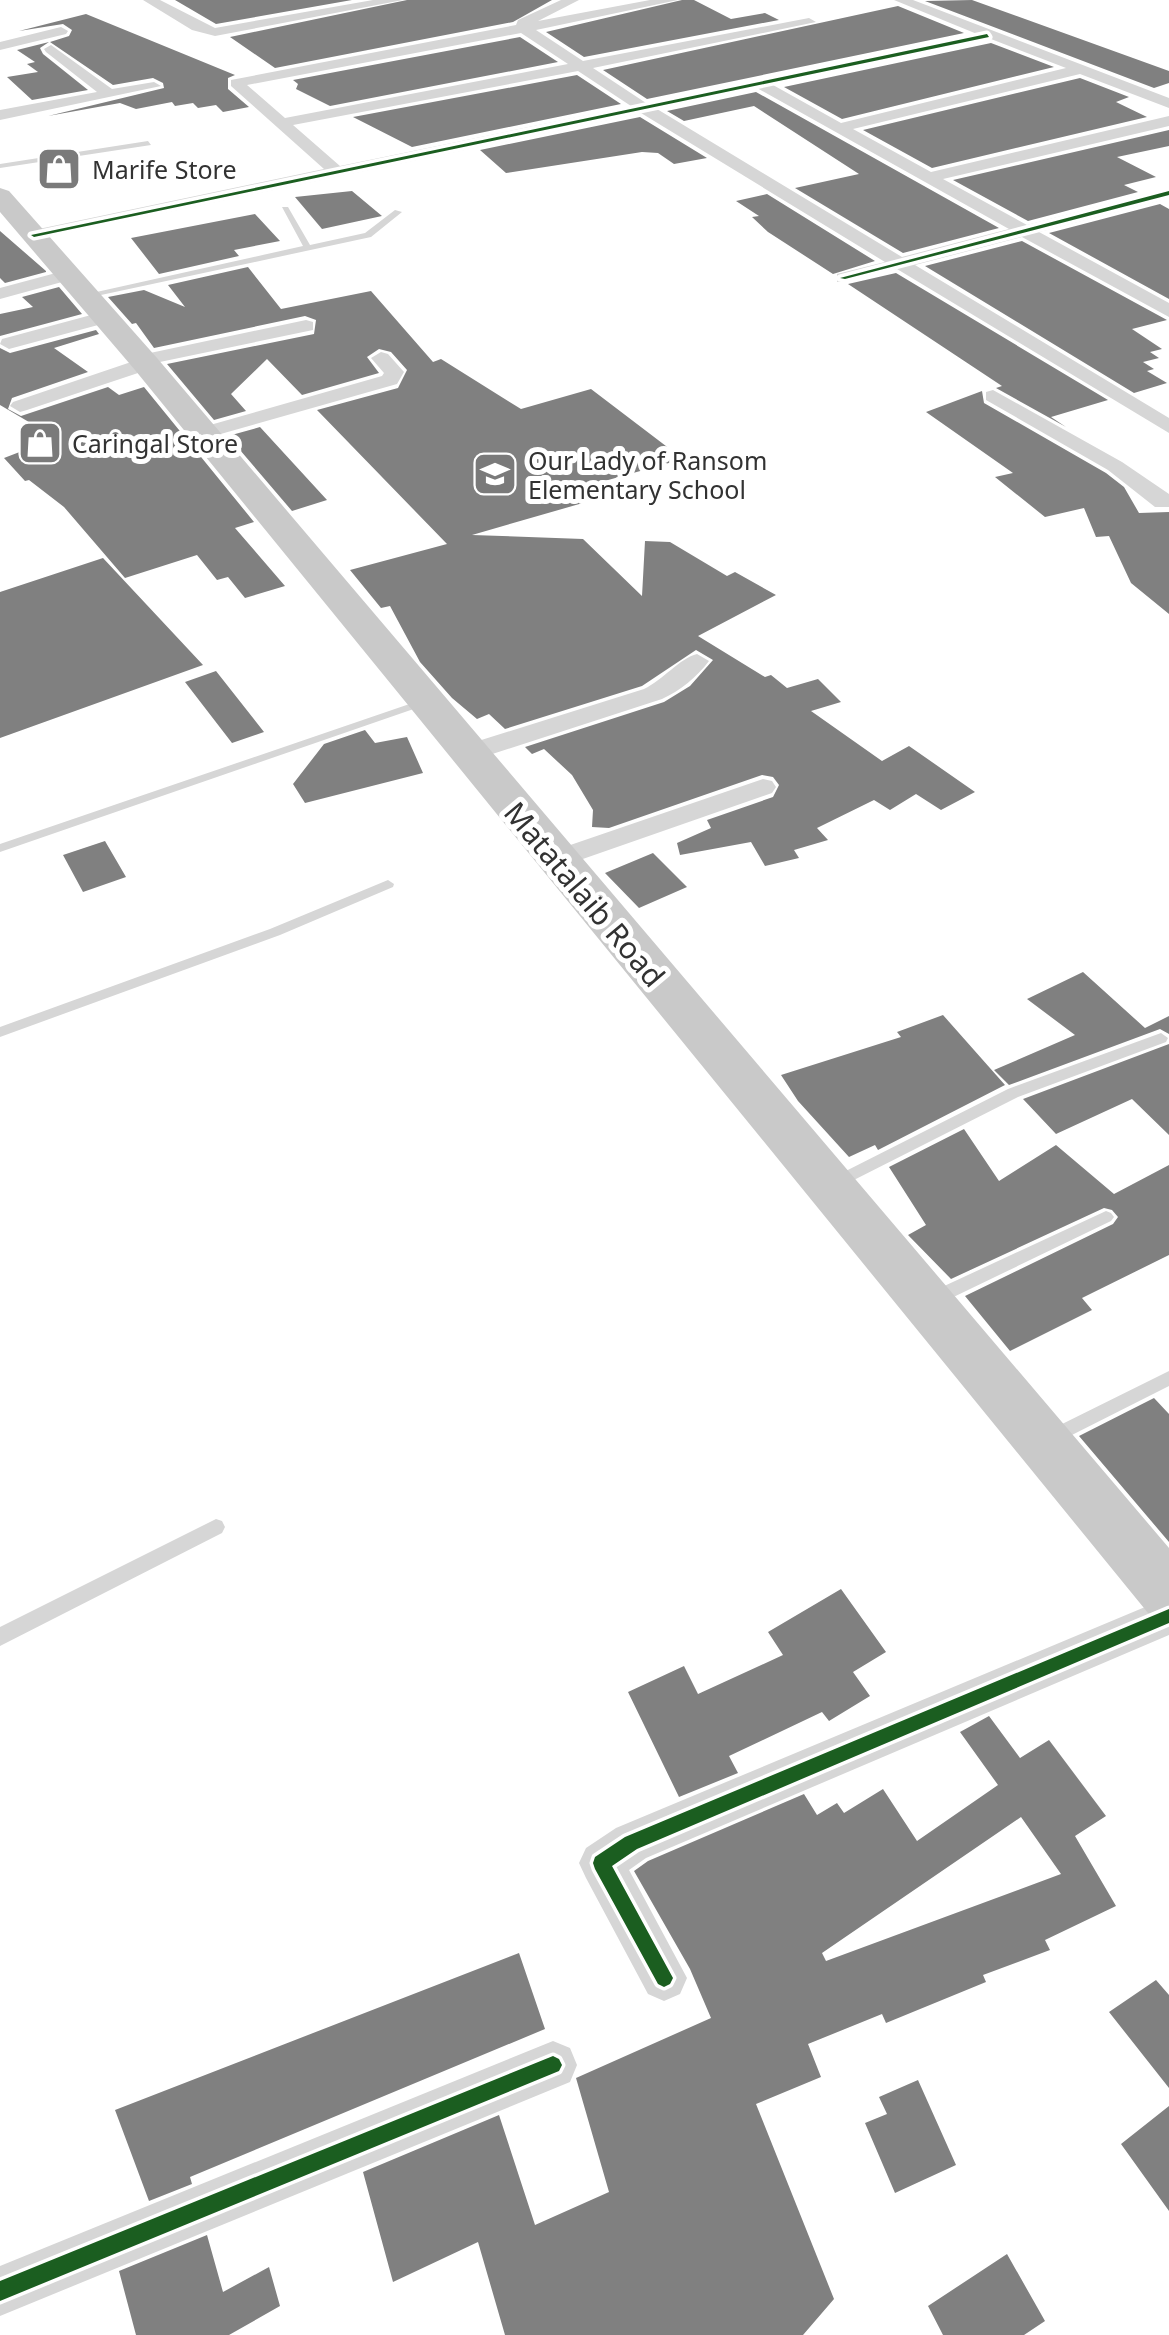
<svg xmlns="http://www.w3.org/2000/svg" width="1169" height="2335" viewBox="0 0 1169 2335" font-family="'Noto Sans',sans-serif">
<rect width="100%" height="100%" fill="#fff"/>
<!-- building -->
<path fill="#808080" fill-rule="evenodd" d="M175,0h177l-136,24z
M407,0h145l-39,22 -238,46 -45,-31z
M682,0h12l37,19 34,-6 14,7 -195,37 -38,-25z
M972,0l197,71v12l-15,5 -229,-87z
M898,6l66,27 -317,66 -44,-29z
M86,14l149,61 -7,3v11l21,18 -26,5 -7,-7 -18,3 -5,-5 -18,3 -3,-4 -36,7 -16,-6 -72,13 116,-28 -1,-5 -10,-5 -40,7 -63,-43 19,-6 3,-6 -9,-6 -44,7z
M520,37l38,25 -228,44 -34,-17 2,-5 -5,-4z
M49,42l-9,6 3,6 45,36 -56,10 -25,-23 31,-5 -11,-8 8,-2 -18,-12z
M991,43l63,24 -212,52 -58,-32z
M577,75l44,29 -209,43 -59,-30z
M1080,78l49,19 -13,5 31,15 -215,51 -69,-38z
M756,92l243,136 -96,25 -108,-65 64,-14 -105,-68 -70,15 -17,-10z
M640,117l67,41 -33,6 -16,-11 -16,-1 -136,21 -26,-23z
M1169,130v16l-52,11 39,20 -32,8 14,7 -110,29 -75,-41z
M352,191l30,25 -60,13 -27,-32z
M767,194l108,67 -42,13 -65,-42 -16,-15 7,-1 -23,-15z
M1160,204l9,5v90l-120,-66z
M255,214l25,27 -46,9 5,6 -80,18 -28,-36z
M0,231l46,40v1l-41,11 -5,-5z
M1022,241l145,79 -35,9 30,20 -12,3 9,6 -16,4 11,7 -7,2 20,12 -33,10 -209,-127z
M248,267l33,42 90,-18 62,71 8,-3 80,50 70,-20 92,70 -89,25 13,12 -135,39 111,4 59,57 3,-55 25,1 57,34 8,-4 41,23 -78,41 67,41 6,-2 16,13 31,-9 23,23 -30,9 71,50 27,-15 66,46 -34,18 -25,-16 -26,16 -16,-10 -57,28 11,12 -34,10 5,8 -34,8 -14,-24 -71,13 -3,-12 34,-15 -4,-8 66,-23 6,-12 -6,-8 -11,-2 -153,53 -17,-1 1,-17 -21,-35 -28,-26 -12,5 -7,-7 139,-45 26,-16 23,-26 -17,-10 -54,36 -137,43 -16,-15 -12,5 -25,-21 -32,-36 -30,-56 -9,2 -31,-38 97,-26 -130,-134 81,-22 9,-18 -16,-18 -12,-3 -12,8 12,16 -77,22 -35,-36 -36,35 15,17 -32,9 -47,-56 147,-30 2,-14 -11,-4 -151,32 -18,-25 -4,1 -24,-27 36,-7 41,17 -17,-22z
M896,273l212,127 -57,17 15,10 -70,-39 6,-2 -154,-102z
M59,287l23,27 -82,22v-22l33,-7 -11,-10z
M96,330l3,4 -45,14 34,24 -76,26 -4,11 13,7 87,-29 11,8 25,-8 110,135 -19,6 50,58 -40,12 -17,-21 -11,3 -20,-25 -72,23 -61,-71 -35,-27 -4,1 -21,-23 52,-20 -56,-33v-57l10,5z
M982,391l2,12 122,70 18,14 15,26 30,-1v102l-38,-31 -22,-47 -13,1 -12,-29 -39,9 -50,-40 18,-4 -87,-61z
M260,427l67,73 -35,11 -64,-75z
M103,558l100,107 -203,73v-146z
M216,671l48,61 -32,11 -47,-61z
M365,730l10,13 32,-6 16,36 -118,30 -12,-19 31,-40z
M105,841l21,36 -43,15 -20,-37z
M653,853l34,34 -48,21 -34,-35z
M1083,972l62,56 24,-12v18l-9,-5 -151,56 -15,-15 81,-35 -48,-36z
M943,1015l62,70 -127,65 -3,-5 -26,12 -51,-56 -17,-26 120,-38 -4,-5z
M1169,1044v91l-37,-36 -76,35 -33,-35z
M964,1129l35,52 57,-36 58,49 55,-29v90l-87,43 10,12 -82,41 -45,-55 148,-72 5,-7 -6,-7 -8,-2 -153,71 -43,-44 18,-10 -37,-58z
M1154,1398l15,16v128l-90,-106z
M841,1589l45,63 -33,20 17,24 -41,25 -7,-9 -93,44 9,17 -59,24 -51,-105 56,-26 14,28 85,-39 -15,-23z
M989,1716l31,42 29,-18 57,76 -31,20 41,70 -71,34 5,10 -67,25 3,7 -100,41 -4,-9 -74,30 13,33 -65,27 78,195 -31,36h-298l-27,-93 -85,40 -30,-110 136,-57 36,110 74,-33 -33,-114 135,-60 -21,-49 -56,-98 14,-10 156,-67 13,21 20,-12 7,10 39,-24 34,52 81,-56 -38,-53zM1021,1817l40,57 -235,87 -4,-8z
M519,1953l26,76 -355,148 2,7 -43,17 -34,-91z
M1156,1980l13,15v93l-60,-76z
M918,2080l38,85 -61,28 -30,-70 22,-9 -8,-17z
M1169,2106v105l-48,-67z
M207,2235l16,57 46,-25 11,39 -51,29h-93l-17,-64z
M1007,2254l38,67 -21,14h-81l-15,-29z"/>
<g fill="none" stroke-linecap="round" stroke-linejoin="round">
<!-- service -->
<path fill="#d6d6d6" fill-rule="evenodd" d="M148,141l3,4 -151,23v-4z
M282,207h6l22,38 55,-12 30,-23 7,2 -31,25 -284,61 -4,-3 220,-49z
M427,698l6,3 -2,2 -431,149v-8z
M388,880l6,4 -1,3 -113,48 -280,102v-10l270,-98z
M1161,1033l7,5 -2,4 -148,55 -176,89h-10l-3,-4 3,-4 176,-89z
M1106,1211l5,2 3,4 -3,4 -172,83 -6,2 -6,-2 -2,-5 2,-5z
M1169,1371v15l-111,56 -6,3 -6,-3 -3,-5 3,-5z
M216,1519l6,2 3,6 -3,6 -222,113v-19z"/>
<!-- minor -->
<path fill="#d6d6d6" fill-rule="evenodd" d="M143,0h17l55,28 158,-28h30l-188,36 -23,-6z
M561,0h18l-41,21 112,-21h28l-142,30 47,31 226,-43 7,4 -223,46 53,35 331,-69 -83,-34h19l256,98v10l-89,-34 -227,55 78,43 238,-56v10l-226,53 84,46 142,-37v10l-130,34 130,71v14l-147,-80 -107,28 254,153v15l-272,-164 -60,13v-8l48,-12 -244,-149 -607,127 -9,-5 9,-5 290,-61 -93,-83v-6l285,-55 2,-5zM521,33l47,31 -283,54 -38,-33zM991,39l75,29 -225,55 -68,-38zM578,71l53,35 -291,60 -47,-41zM757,88l252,141 -107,28 -245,-148z
M61,27l7,4 -2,3 -66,16v-8z
M51,45l61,44 42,-7 7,4 -161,34v-10l97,-18 -51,-40 -2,-3z
M67,270l6,1v8l-73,20v-11z
M106,311l7,2v8l-104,28 -9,-5 2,-5z
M306,320l7,2v8l-158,33 -2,5 -126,42 -7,2 -10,-6 3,-4 121,-41 2,-5z
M381,352l7,2 16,18 -7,12 -194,55 -10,-6 3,-4 186,-53 2,-3 -13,-15z
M993,390l129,72 47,32v13h-14l-47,-37 -122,-70v-8z
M697,654l12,7c-13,17 -28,29 -47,38l-185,60 -9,2 -13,-8 4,-6 185,-58c19,-9 36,-31 53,-35z
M763,779l9,2 4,6 -4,6 -215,75 -10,-3 -4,-6 4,-6z
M1169,1597v38l-523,223 -17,12 58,108 -7,16 -16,7 -16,-7 -62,-116 -7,-15 7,-15 30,-20z
M553,2041l17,7 7,17 -7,17 -570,234v-50z"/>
<!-- primary -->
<path fill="#c9c9c9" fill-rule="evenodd" d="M0,188l9,3 148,167 1012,1190v74l-21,-9 -1013,-1243 -135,-158z"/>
<defs>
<path id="cycleway" d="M987,34l2,3 -955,200 -3,-2z
M1169,191v4l-324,84 -5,-1z
M1169,1609v14l-532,226 -25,17 61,112 -3,6 -6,3 -6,-3 -63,-115 -2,-6 2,-6 30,-20z
M553,2056l6,3 3,6 -3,6 -559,230v-20z"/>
</defs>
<!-- cycleway casing -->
<use href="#cycleway" stroke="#fff" stroke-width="7"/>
<!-- cycleway -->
<use href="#cycleway" fill="#1b5e20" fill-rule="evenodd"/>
</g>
<!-- icons -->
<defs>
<symbol id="shop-square" viewBox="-11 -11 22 22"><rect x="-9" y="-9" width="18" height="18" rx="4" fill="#7a7a7a" stroke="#fff"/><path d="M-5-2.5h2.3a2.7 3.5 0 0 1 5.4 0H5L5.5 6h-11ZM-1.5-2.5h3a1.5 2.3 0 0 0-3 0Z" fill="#fff"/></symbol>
<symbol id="school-square" viewBox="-11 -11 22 22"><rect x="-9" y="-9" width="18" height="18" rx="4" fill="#7a7a7a" stroke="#fff"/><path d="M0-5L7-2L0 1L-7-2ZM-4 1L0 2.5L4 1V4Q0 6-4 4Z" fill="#fff"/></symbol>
</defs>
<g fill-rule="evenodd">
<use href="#shop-square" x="34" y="144" width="50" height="50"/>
<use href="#shop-square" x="15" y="418" width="50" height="50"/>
<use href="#school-square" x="470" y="449" width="50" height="50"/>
</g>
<g text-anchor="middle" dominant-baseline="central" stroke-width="10" stroke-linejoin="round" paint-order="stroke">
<!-- far-poi labels -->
<g font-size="25" fill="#323232" stroke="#fff" text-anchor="start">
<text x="92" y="169">Marife Store</text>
<text x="72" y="443">Caringal Store</text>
<text x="528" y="460">Our Lady of Ransom<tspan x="528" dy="29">Elementary School</tspan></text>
</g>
<!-- street labels -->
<g font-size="30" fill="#323232" stroke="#fff">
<text transform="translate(585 894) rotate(50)">Matatalaib Road</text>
</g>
</g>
</svg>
